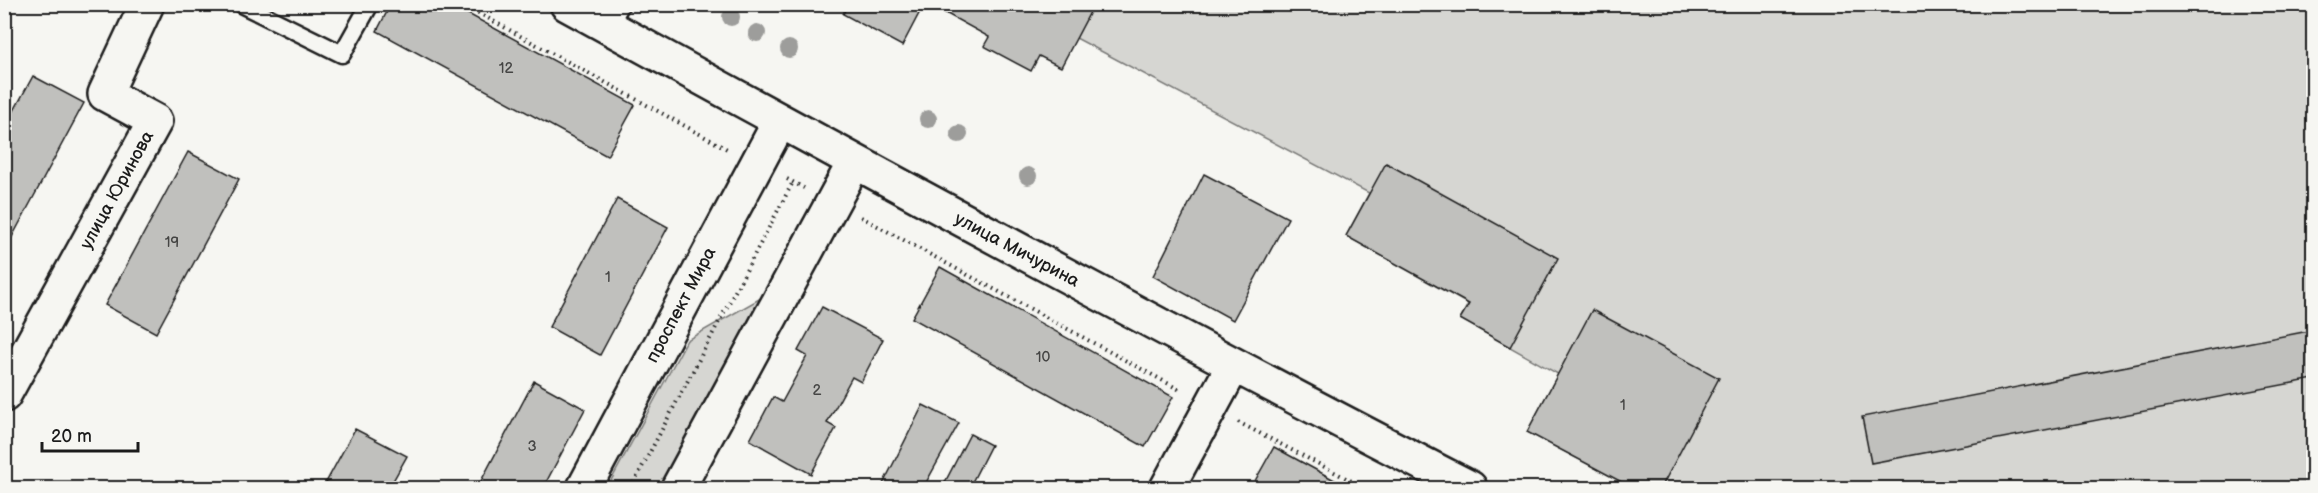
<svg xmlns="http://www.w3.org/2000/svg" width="2318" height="493" viewBox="0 0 2318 493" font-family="'Balsamiq Sans',sans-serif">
<rect width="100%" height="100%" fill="#f6f6f2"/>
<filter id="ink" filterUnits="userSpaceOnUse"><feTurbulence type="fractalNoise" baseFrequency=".0167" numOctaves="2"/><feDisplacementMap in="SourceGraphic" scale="12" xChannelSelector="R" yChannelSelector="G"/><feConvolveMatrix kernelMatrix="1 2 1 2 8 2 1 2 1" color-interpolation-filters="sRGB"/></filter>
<g filter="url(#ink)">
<!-- green -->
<path fill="#d6d6d2" stroke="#797977" stroke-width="1.5" d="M1075,5h1238v483h-680l-106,-56 31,-58 -98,-55 8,-15 -122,-68 23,-43 -293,-155z
M768,294l-105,194h-56l80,-148z"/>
<!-- building -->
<path fill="#c0c0bd" stroke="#1c1c1c" stroke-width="1.5" d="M391,4h59l185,101 -28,51 -230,-125z
M848,4h76l-22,42 -59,-32z
M929,4h146l15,8 -29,55 -22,-11 -8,15 -47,-25 5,-9z
M33,76l51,27 -80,149v-123z
M188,152l51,27 -83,154 -51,-28z
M1386,163l172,95 -48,89 -50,-28 9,-15 -123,-68z
M1204,174l84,44 -55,102 -80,-44z
M617,199l51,28 -68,128 -51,-28z
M940,267l233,130 -28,50 -233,-129z
M822,307l61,32 -22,43 -9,-5 -25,46 9,5 -25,46 -61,-34 23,-43 9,5 25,-46 -9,-5z
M1592,310l127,68 -58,110h-28l-106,-56z
M2314,330v49l-443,84 -9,-46z
M534,381l51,28 -42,79h-54l-9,-5z
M923,405l36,18 -36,65h-42z
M355,429l52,27 -18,32h-66z
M970,434l21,11 -22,43h-27z
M1274,447l75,41h-98z"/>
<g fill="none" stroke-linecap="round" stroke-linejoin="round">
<defs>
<path id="lane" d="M241,4l101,50 28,-50
M608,27l13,-23"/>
<path id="street" d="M567,4c300,165 600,328 903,484
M4,395l151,-274 -50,-27 42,-90
M584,488l196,-367
M678,488l176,-325
M1167,488l66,-122"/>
</defs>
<!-- lane casing -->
<use href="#lane" stroke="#1c1c1c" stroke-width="21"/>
<!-- street casing -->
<use href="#street" stroke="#1c1c1c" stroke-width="38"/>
<!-- path -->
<path stroke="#1c1c1c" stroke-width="4" stroke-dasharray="1.5 4.5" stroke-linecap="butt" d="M462,4l267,146
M787,179l17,9
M861,217l321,174
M1238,422l127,66
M631,488l162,-306"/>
<!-- lane -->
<use href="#lane" stroke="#f6f6f2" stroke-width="16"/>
<!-- street -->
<use href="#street" stroke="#f6f6f2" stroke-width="33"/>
</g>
<!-- trees -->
<g fill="#9d9d9b">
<circle cx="731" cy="17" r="9"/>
<circle cx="757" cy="33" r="9"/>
<circle cx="789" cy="49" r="9"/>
<circle cx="928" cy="119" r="9"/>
<circle cx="959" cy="134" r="9"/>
<circle cx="1028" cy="176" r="9"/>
</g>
</g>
<g text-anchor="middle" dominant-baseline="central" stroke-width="5" stroke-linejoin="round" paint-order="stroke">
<!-- number labels -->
<g font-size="15" fill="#454544">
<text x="506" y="68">12</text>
<text x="172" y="242">19</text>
<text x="608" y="277">1</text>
<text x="1043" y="357">10</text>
<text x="817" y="390">2</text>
<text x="1623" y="405">1</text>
<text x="532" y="446">3</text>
</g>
<!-- street labels -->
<g font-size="18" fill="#1c1c1c" stroke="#f6f6f2">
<text transform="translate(117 190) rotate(-61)">улица Юринова</text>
<text transform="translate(1017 250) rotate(28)">улица Мичурина</text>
<text transform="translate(681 305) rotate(-62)">проспект Мира</text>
</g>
</g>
<!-- margin -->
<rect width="2318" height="493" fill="none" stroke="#f6f6f2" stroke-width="24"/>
<rect x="12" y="12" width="2294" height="469" fill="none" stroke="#1c1c1c" stroke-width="2" filter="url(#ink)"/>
<!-- scale -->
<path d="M42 442v9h96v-9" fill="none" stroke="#1c1c1c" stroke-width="3"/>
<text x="51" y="442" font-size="18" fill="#1c1c1c" stroke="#f6f6f2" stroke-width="4.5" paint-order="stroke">20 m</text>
</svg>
